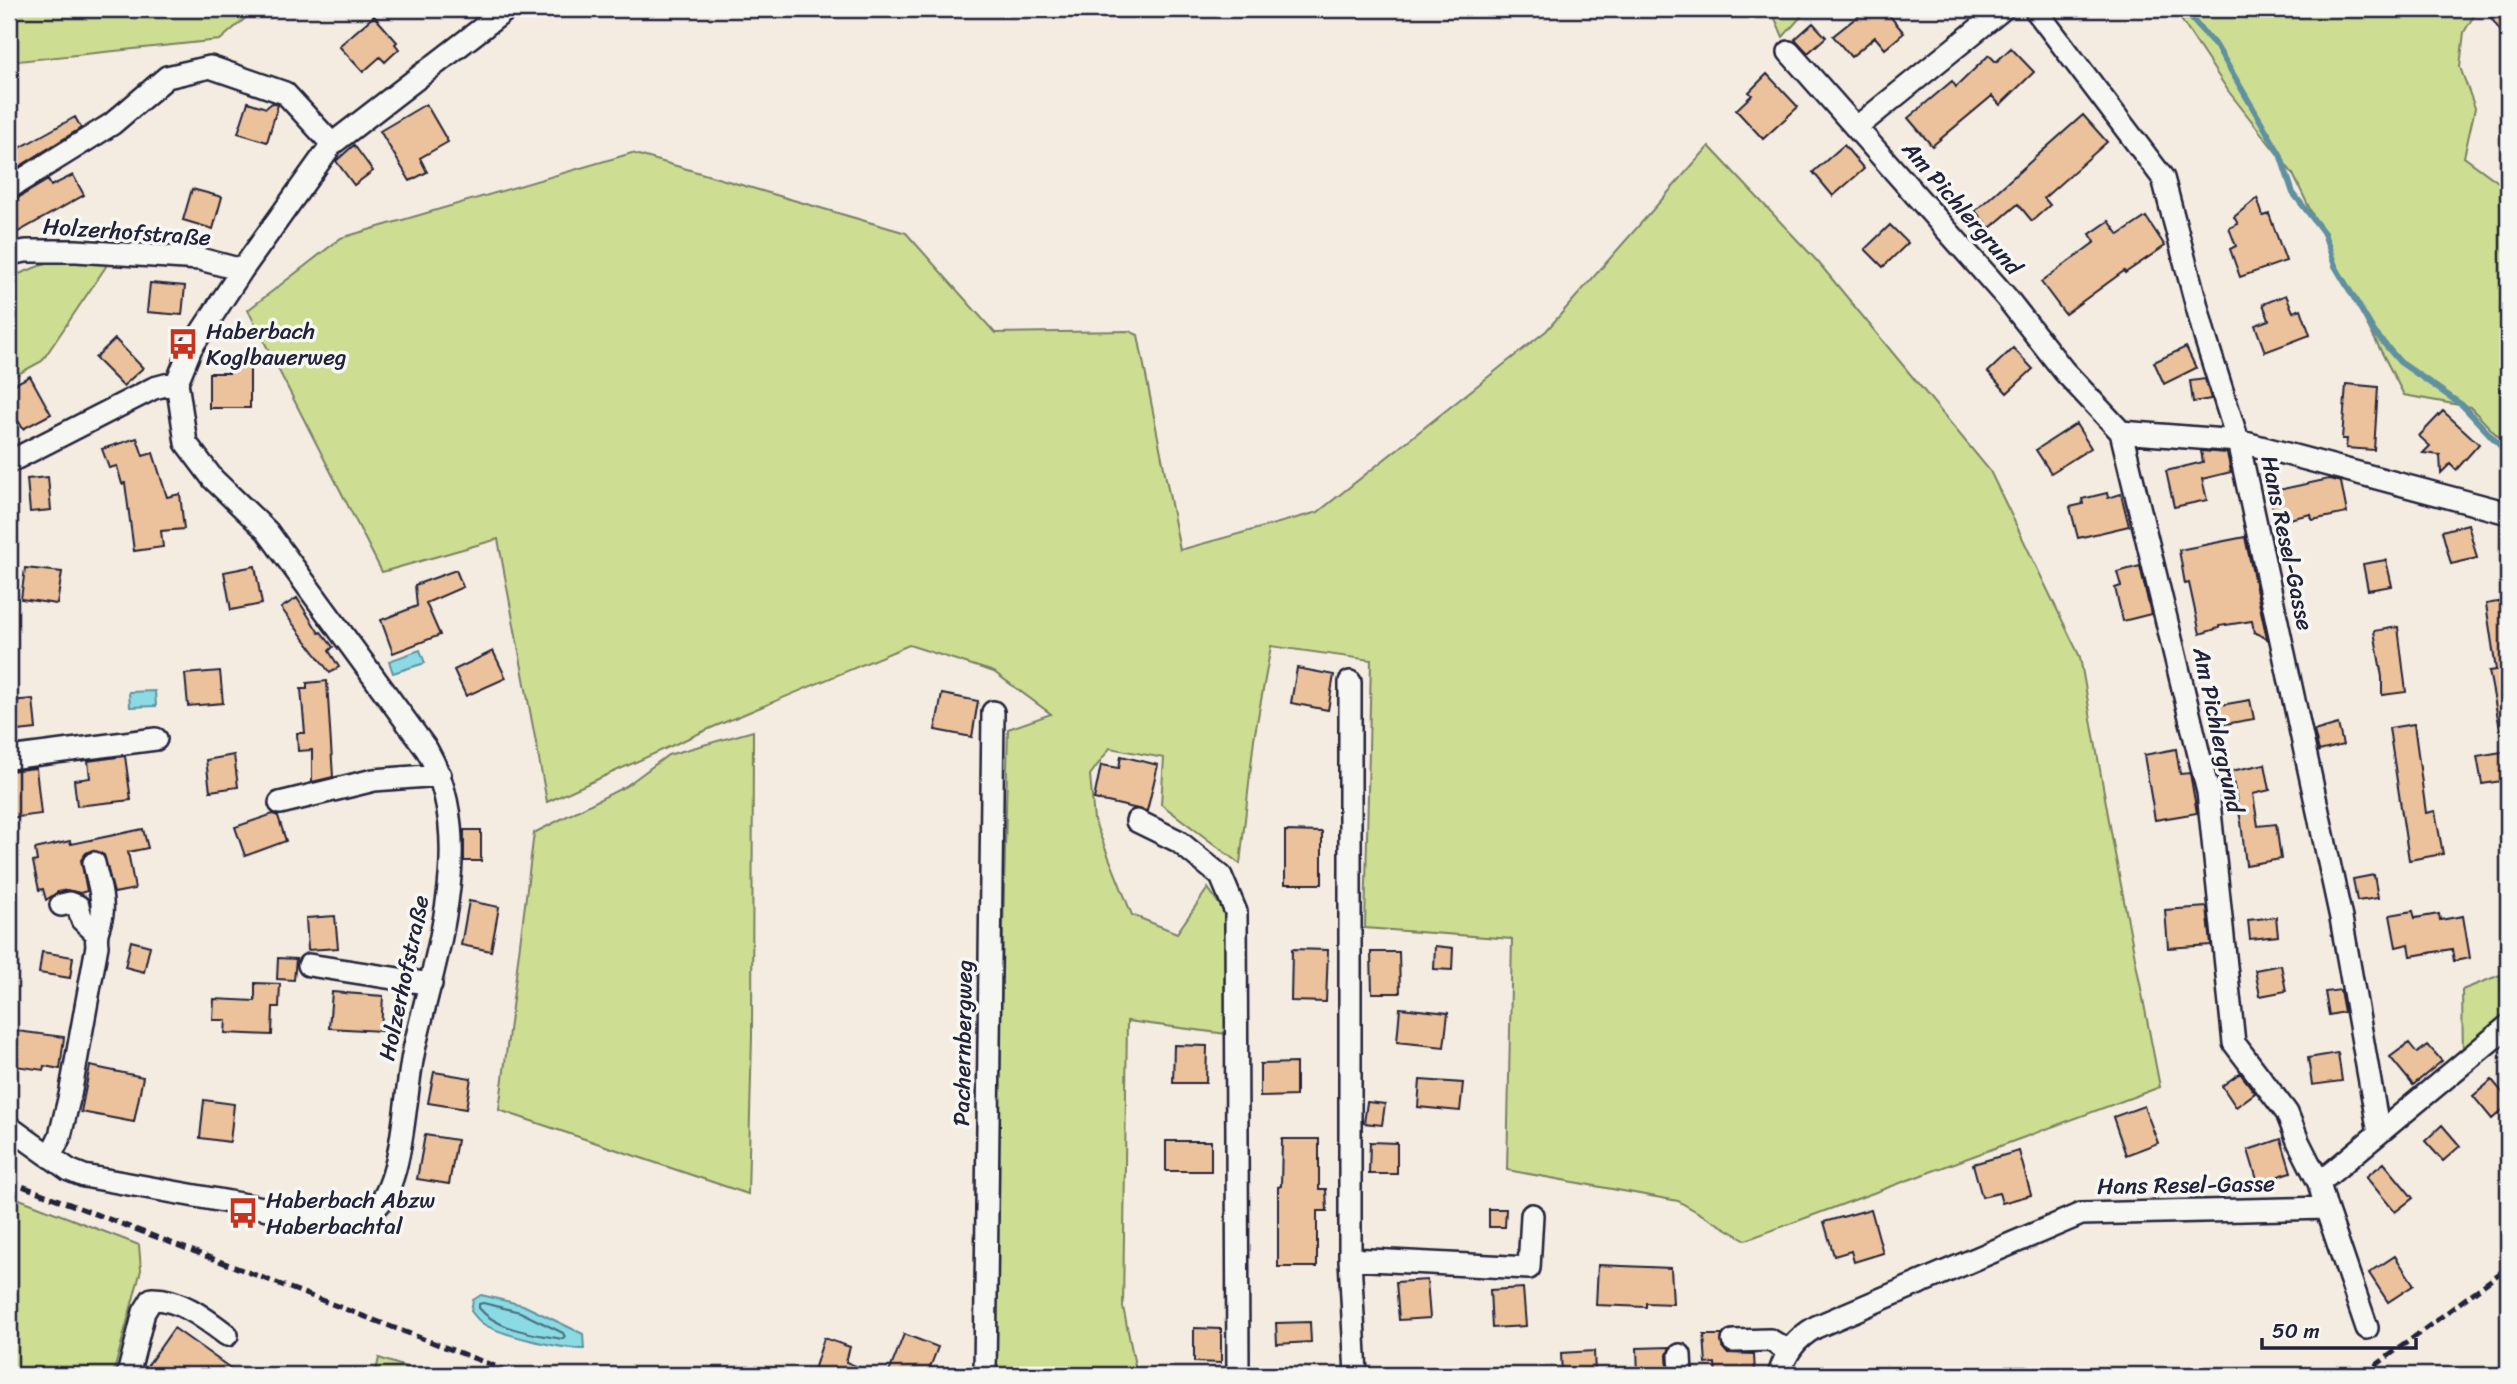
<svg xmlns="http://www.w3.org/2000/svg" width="2517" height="1384" viewBox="0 0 2517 1384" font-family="Sriracha,sans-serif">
<rect width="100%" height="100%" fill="#f4ece1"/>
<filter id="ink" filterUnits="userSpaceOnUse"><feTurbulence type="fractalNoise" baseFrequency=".0143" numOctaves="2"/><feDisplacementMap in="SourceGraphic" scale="14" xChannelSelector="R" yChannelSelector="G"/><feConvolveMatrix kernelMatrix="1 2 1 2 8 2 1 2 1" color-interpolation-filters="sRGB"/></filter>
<g filter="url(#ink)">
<!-- green -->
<path fill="#cdde92" stroke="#788066" stroke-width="2" d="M9,9h247l-36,31 -211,22z
M1771,9h58l-23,2 -23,26z
M2174,9h304l-14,23 -4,35 15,41 -11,49 41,30 3,-2v262l-38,-40 -66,-12 -57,-109 -54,-112 -64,-82z
M1709,146l109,116 172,209 90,186 35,197 45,233 -414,153 -68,-39 -171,-31 5,-231 -147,-11 6,-268 -100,-14 -17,93 -14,125 -79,-60 3,-46 -54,-10 -20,27 4,45 38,95 45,18 31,-45 20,29 -1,117 -100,-13 -4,286 14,68h-145l16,-646 43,-15 -57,-42 -85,-27 -198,83 -164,74 -49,-263 -116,33 -134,-262 93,-72 291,-85 274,80 89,100 134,-2 9,4 42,215 138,-38 228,-181z
M64,256l45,6 -67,99 -33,18v-101z
M753,731l-1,305 -4,158 -249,-84 35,-277 92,-47 42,-31z
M2500,975l4,51 -41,31 -1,-67z
M9,1195l130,50 2,25 -28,105h-104z
M379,1358l50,17h-54z"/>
<!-- water -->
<path fill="#8adbe3" stroke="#6091a0" stroke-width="2" d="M420,650l5,13 -32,10 -4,-12z
M155,691l1,15 -26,1 -1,-15z
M481,1295l42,10 60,29 1,15c-21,0 -85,-14 -102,-26 -4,-3 -8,-8 -11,-12l2,-11z"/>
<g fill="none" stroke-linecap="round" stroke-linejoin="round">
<!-- shore -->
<path stroke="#4c6c7e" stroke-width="2" d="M483,1303l37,9 43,21 2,4 -4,2c-26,-5 -64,-9 -82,-31v-4z"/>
<!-- stream -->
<path stroke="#6091a0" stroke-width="6" d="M2187,9l2,7 28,31 63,107 13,39 31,40 11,33 40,67 25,29 62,43 46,49"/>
</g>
<!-- building -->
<path fill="#ebc29b" stroke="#22223b" stroke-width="2" d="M1867,9h17l20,24 -19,16 -10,-12 -24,20 -18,-21z
M2485,9h23v33z
M374,16l23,26 -2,2 4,5 -14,13 -5,-5 -17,15 -24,-26z
M1813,23l13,14 -18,16 -13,-14z
M2011,48l23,24 -34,33 -8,-9 -60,50 -24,-28 44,-37 4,6 33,-32 7,7z
M1767,74l31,33 -35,32 -27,-29 16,-15 -3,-3z
M248,102l18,6 6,-5 6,2 -11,37 -29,-9z
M426,104l22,38 -28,16 7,14 -17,9 -30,-50z
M2083,115l24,27 -63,56 6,7 -18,16 -14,-17 -28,24 -15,-17z
M75,117l6,11 -72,45v-19z
M354,145l19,26 -19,14 -18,-24z
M1844,145l20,24 -31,27 -20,-24z
M73,175l11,20 -75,42v-36l7,-2 32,-19 3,6z
M192,189l30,8 -9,32 -30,-9z
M2257,198l6,18 6,-2 17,47 -46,16 -10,-28 6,-3 -7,-18 9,-4 -4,-7z
M2146,217l19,29 -40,27 -1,-2 -59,43 -24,-32 54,-40 -5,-8 19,-13 10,14z
M1890,225l18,18 -25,24 -18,-18z
M150,283l35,3 -3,29 -35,-3z
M2286,295l7,17 8,-3 9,26 -45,17 -10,-27 14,-5 -6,-16z
M115,339l28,29 -20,18 -28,-28z
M2186,347l10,21 -32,16 -10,-22z
M2013,348l20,21 -26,24 -19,-21z
M250,356v52h-41v-35h20v-16z
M30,376l21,38 -28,15 -4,-7 -6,3 -4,-8v-30z
M2205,379l6,20 -18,3 -3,-21z
M2346,384l32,3 -4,63 -28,-2 1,-9h-5z
M2443,411l36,33 -23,26 -6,-6 -9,9 -1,-18 -17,-2 7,-7 -11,-10z
M2076,424l15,24 -40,25 -15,-23z
M137,438l6,18 10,-3 14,44 13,-3 4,35 -23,2 2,16 -29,4 -9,-68 -3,1 -5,-18 -8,2 -7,-19z
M2201,451l26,2 4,19 -29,7 5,21 -33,7 -8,-36 37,-9z
M48,477l3,33 -21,2 -3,-33z
M2329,479l12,3 6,31 -35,7 -1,-6 -35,8 -7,-30z
M2107,493l1,5 13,-4 8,32 -51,12 -8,-31 13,-3 -1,-5z
M2468,524l9,34 -26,6 -9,-33z
M2245,537l22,102 -13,-7 -2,-11 -33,5v2l-19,6 -11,-51 -4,1 -6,-34z
M2386,560l6,26 -24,4 -5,-26z
M255,566l7,38 -31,6 -7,-38z
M2140,566l11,48 -28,7 -8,-33 6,-2 -4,-14z
M25,568l37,4 -5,32 -36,-5z
M456,570l7,17 -37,16 14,32 -47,18 -12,-33 36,-14 -2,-21z
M297,598l22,35 2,-1 12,15 -4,4 10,16 -9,6 -49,-65z
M2508,600v128l-8,1 -11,-58 7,-1 -10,-66z
M2398,627l8,65 -24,3v-18l-8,-46z
M493,651l13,27 -40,18 -12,-26z
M1297,668l37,7 -6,35 -37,-7z
M220,671l3,32 -35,3 -3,-32z
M327,681l6,96 -21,5v-32l-14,1 -1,-18h8l-4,-44h6v-6z
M942,694l36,7 -6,36 -37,-7z
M33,699l3,30 -27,3v-31z
M2250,700l4,19 -35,6 -4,-19z
M2338,724l5,21 -24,6 -5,-20z
M2414,724l12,89 9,-2 8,43 -34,6 -20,-132z
M2176,749l4,25 10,-1 7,40 -42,7 -11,-65z
M2508,751v29l-26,4 -5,-28z
M234,755l4,32 -28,4 -4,-31z
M125,756l6,44 -54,6 -3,-26 16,-2 -2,-17z
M1121,756l37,9 -11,46 -53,-12 7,-34 18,3z
M2265,764l5,26 -17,4 5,32 18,-2 5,35 -35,6 -5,-43 -10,-51z
M36,768l5,46 -32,4v-47z
M273,814l5,2 8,25 -41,15 -10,-29z
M143,829l5,19 -20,4 7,37 -21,4 -10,-38 -12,-5 -6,3 -5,7 6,31 -7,2 -13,-3 -9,2 -12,8 -3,-11 -4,1 -6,-28 4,-1 -2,-12 35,-8 1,3z
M464,830h17v31h-17z
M1285,831l37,1v52h-37z
M2374,875l4,23 -21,3 -4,-22z
M469,901l30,6 -8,44 -30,-6z
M2207,907l4,38 -43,3 -3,-38z
M2413,911l2,7 24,-4 1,6 23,-4 7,42 -16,3 -2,-12 -41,7 -2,-12 -13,3 -6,-32z
M335,916l3,32 -30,2 -2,-32z
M2276,917l2,19 -28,3 -2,-19z
M131,941l19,5 -6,26 -19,-5z
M1435,946l18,2 -1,22 -18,-1z
M1292,949l36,1 -2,52 -35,-1z
M42,952l31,5 -3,21 -31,-5z
M1371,952h28l1,41h-28z
M278,958l18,1 -2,21 -17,-1z
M2281,965l5,26 -26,5 -5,-26z
M255,983l25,1 -1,23h-6l-1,28 -47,-2 1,-13h-13l1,-21 41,2z
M2340,990l4,22 -15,3 -4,-23z
M332,992l51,4 -2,35 -52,-3z
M1400,1008l48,5 -4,34 -47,-5z
M9,1030l55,7 -4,32 -16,-3 -1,4 -28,-4v-4l-6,-1z
M2409,1043l8,10 11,-8 14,16 -29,24 -23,-28z
M1174,1045l33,1 -1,37h-33z
M2338,1053l4,28 -30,4 -4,-27z
M1296,1063v33l-36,1v-33z
M90,1066l53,11 -9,45 -53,-10z
M434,1072l37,6 -5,31 -38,-6z
M2240,1073l15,20 -19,14 -14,-21z
M1420,1080l43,3 -3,28 -42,-4z
M2492,1080l16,19v6l-16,14 -19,-23z
M204,1100l30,4 -4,38 -30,-4z
M1367,1102l18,2 -3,21 -18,-2z
M2144,1106l14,37 -32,12 -13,-38z
M2442,1125l18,21 -17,15 -18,-20z
M425,1135l32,5 -8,44 -32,-5z
M1282,1139h37v50h7l1,22h-10v56h-39v-80l3,-1z
M2281,1139l10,33 -33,11 -10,-33z
M1166,1141h45v30h-45z
M1370,1142l27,1v31h-28z
M2019,1151l12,44 -29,8 -3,-10 -17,4 -9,-33z
M2384,1163l29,35 -18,14 -29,-35z
M1489,1209h17l-1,18h-16z
M1871,1209l12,44 -29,9 -3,-11 -17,5 -10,-34z
M2395,1256l19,29 -26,17 -19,-29z
M1598,1265l73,3 2,36 -27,-1v4l-50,-2z
M1427,1280l3,38 -31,2 -3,-38z
M1523,1288l3,38 -34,2 -2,-38z
M1310,1322l1,20 -34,2 -1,-21z
M174,1328l66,47h-99z
M1194,1328l27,1v34l-27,-1z
M904,1334l34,13 -11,28h-39z
M1704,1335h18v12l5,6 27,1 1,21h-39l-1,-12 -9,1z
M824,1338l26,9 -4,15 31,13h-47l-16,-5z
M1670,1347l-3,8 1,20h-30l-1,-27z
M1594,1351l1,24h-33l-1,-22z"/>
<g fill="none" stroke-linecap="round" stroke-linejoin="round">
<defs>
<path id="minor" d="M2035,9l128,169 42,159 33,104 103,477 38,215
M1789,52l217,245 58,74 57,61 117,9 270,72
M1857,127l146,-118
M9,188l103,-64 55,-47 43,-10 75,26 47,51
M9,254l17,-3h50l124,8 42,11
M9,462l145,-74 23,-6
M1350,682v577l6,116
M9,758l147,-19
M280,803l94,-23 66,-5
M1137,821l41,20 43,35 15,36 2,463
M61,905l9,-2 8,3 4,14 13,12
M309,965l122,19
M9,1127l60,43 15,6 240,43 39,-1c6,-5 15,-11 19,-18 22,-32 23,-110 32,-150 20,-92 65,-210 13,-300l-160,-219 -54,-52 -27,-36 -9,-61 14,-34 51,-78 90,-126 175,-135
M50,1157l10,-21 10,-41 27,-149c-2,-17 3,-18 5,-32 2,-17 -5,-35 -8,-51
M2319,1183l189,-157
M2326,1208l41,120
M1350,1259l179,9 3,-53
M1733,1341l37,-1 19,11
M1680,1355l1,20
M128,1375l16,-63 8,-13c27,-1 54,20 75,36
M985,1375l8,-663
M1779,1375c7,-23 16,-36 37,-48l265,-113 245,-6 -7,-25 -21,-42 -11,-28 -53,-70 -26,-251 -87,-360"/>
</defs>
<!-- minor casing -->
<use href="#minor" stroke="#22223b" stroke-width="26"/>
<!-- minor -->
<use href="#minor" stroke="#f6f6f2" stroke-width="21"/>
<!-- rail -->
<path stroke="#22223b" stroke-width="5" stroke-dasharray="10 5" stroke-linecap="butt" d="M9,1181l509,194
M2363,1375l145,-108"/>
</g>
</g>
<!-- icons -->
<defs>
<symbol id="bus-bare" viewBox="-9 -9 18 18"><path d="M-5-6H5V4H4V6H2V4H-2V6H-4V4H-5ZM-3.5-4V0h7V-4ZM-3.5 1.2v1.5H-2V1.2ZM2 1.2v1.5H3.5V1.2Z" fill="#c8321e" stroke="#f6f6f2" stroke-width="2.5" paint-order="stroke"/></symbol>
</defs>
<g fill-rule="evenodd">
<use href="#bus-bare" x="161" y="322" width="44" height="44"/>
<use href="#bus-bare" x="221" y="1191" width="44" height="44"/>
</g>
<g text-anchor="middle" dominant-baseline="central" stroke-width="7" stroke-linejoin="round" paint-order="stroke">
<!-- street labels -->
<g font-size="23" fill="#22223b" stroke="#f6f6f2">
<text transform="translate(1962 208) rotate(49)">Am Pichlergrund</text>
<text transform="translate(127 232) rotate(4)">Holzerhofstraße</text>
<text transform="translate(2287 543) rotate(78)">Hans Resel-Gasse</text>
<text transform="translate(2218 730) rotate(78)">Am Pichlergrund</text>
<text transform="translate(404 978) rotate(-78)">Holzerhofstraße</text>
<text transform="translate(963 1043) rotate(-89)">Pachernbergweg</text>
<text transform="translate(2186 1185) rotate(-1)">Hans Resel-Gasse</text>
</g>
<!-- poi labels -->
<g font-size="23" fill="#22223b" stroke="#f6f6f2" text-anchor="start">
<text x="206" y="331">Haberbach<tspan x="206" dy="26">Koglbauerweg</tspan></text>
<text x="266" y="1200">Haberbach Abzw<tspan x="266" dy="26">Haberbachtal</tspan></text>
</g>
</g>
<!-- margin -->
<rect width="2517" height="1384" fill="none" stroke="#f6f6f2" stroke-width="35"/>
<rect x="18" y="18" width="2482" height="1349" fill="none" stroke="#22223b" stroke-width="2.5" filter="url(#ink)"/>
<!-- scale -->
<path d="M2262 1338v10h154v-10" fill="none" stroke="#22223b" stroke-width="3.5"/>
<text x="2272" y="1338" font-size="21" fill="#22223b" stroke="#f6f6f2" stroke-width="5" paint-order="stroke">50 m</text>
</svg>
